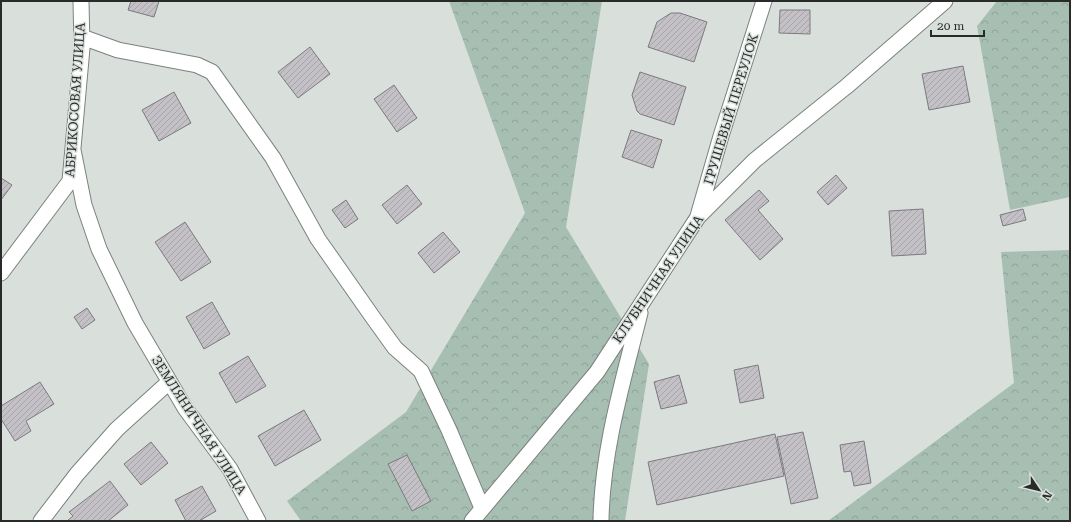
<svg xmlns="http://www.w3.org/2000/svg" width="1071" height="522" viewBox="0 0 1071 522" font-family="'Roboto Serif',serif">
<defs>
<pattern id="forest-crowns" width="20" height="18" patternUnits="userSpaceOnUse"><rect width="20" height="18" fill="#a7beb3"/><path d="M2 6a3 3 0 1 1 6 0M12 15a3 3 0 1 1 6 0" fill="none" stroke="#90a39a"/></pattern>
<pattern id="building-hatch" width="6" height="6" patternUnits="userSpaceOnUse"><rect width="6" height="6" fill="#c3c0c6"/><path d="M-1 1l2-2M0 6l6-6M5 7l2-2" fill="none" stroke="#a8a5aa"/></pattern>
</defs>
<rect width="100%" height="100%" fill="#d9e0dc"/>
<!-- forest -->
<path fill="url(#forest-crowns)" d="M449,1h153l-36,226 83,137 -24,157h-324l-14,-20 119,-89 119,-199z
M997,1h73v196l-60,13 -33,-184z
M1070,250v271h-242l186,-138 -13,-131z"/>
<!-- building -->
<path fill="url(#building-hatch)" stroke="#7d797f" d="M131,1h28l-5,16 -26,-7z
M780,10h30v24l-31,-1z
M671,13h9l27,9 -13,40 -46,-15 9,-25z
M310,47l20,27 -32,24 -20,-26z
M963,66l7,36 -41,8 -7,-36z
M640,72l46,15 -12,38 -34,-11 -3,-3 -5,-16z
M394,85l23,33 -20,14 -23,-33z
M174,92l17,31 -32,18 -17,-31z
M631,130l31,10 -9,28 -31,-11z
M836,175l11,13 -19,17 -11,-13z
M1,178l11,7 -11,15z
M407,185l15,19 -25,20 -15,-19z
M759,190l10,11 -11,9 25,29 -23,21 -35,-40z
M346,200l12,19 -13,9 -13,-18z
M923,209l3,45 -34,2 -3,-45z
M1023,209l3,11 -23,6 -3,-11z
M185,222l26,40 -30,19 -26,-39z
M443,232l17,20 -26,21 -16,-20z
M212,302l18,32 -26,15 -18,-32z
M87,308l8,12 -13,9 -8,-12z
M248,356l18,30 -30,17 -17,-30z
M758,365l6,33 -24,5 -6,-33z
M679,375l8,28 -26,6 -7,-27z
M40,382l14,22 -28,17 5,10 -16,10 -14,-22v-13z
M304,410l17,30 -46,26 -17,-30z
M803,432l15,66 -27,6 -14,-67z
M775,434l9,42 -127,29 -9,-43z
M864,441l7,42 -17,3 -3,-15 -7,1 -4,-27z
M151,442l17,21 -27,22 -17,-21z
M407,455l24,46 -19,10 -24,-47z
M110,481l18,24 -20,16h-41l6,-5 -4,-4z
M202,486l14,25 -17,10h-13l-11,-21z"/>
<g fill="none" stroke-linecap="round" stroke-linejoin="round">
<defs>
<path id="street" d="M82,37l36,13 79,15 15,7 61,86 45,81 56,80 21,29 26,23 28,59 33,78
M73,150l11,55 15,44 36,74 50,85 45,61 28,52
M698,216l23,-80 43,-135
M1,273l69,-92 12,-133 -1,-47
M41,521l36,-47 40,-45 52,-47
M472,521l125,-149 101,-155 57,-57 92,-74 98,-85
M601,521c1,-70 22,-140 39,-208"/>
</defs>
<!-- street casing -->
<use href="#street" stroke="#7b827f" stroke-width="17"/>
<!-- street -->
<use href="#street" stroke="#fff" stroke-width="15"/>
</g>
<g text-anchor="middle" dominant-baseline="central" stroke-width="3" stroke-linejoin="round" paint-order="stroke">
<!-- street labels -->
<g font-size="13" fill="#282b2a" stroke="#d9e0dc">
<text transform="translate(75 100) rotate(-86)">АБРИКОСОВАЯ УЛИЦА</text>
<text transform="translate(731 109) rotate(-73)">ГРУШЕВЫЙ ПЕРЕУЛОК</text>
<text transform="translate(658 279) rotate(-56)">КЛУБНИЧНАЯ УЛИЦА</text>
<text transform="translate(199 425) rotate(57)">ЗЕМЛЯНИЧНАЯ УЛИЦА</text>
</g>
</g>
<!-- border -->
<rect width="1071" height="522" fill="none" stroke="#282b2a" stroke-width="4"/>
<!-- north arrow -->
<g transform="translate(1039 490) rotate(125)" stroke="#d9e0dc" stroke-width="3" paint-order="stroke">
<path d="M0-3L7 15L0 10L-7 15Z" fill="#282b2a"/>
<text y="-6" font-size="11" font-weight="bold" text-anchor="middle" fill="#282b2a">N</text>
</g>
<!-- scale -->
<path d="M931 30v6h53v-6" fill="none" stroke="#282b2a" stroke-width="2"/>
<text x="937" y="30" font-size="12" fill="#282b2a" stroke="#d9e0dc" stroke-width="3" paint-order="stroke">20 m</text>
</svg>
